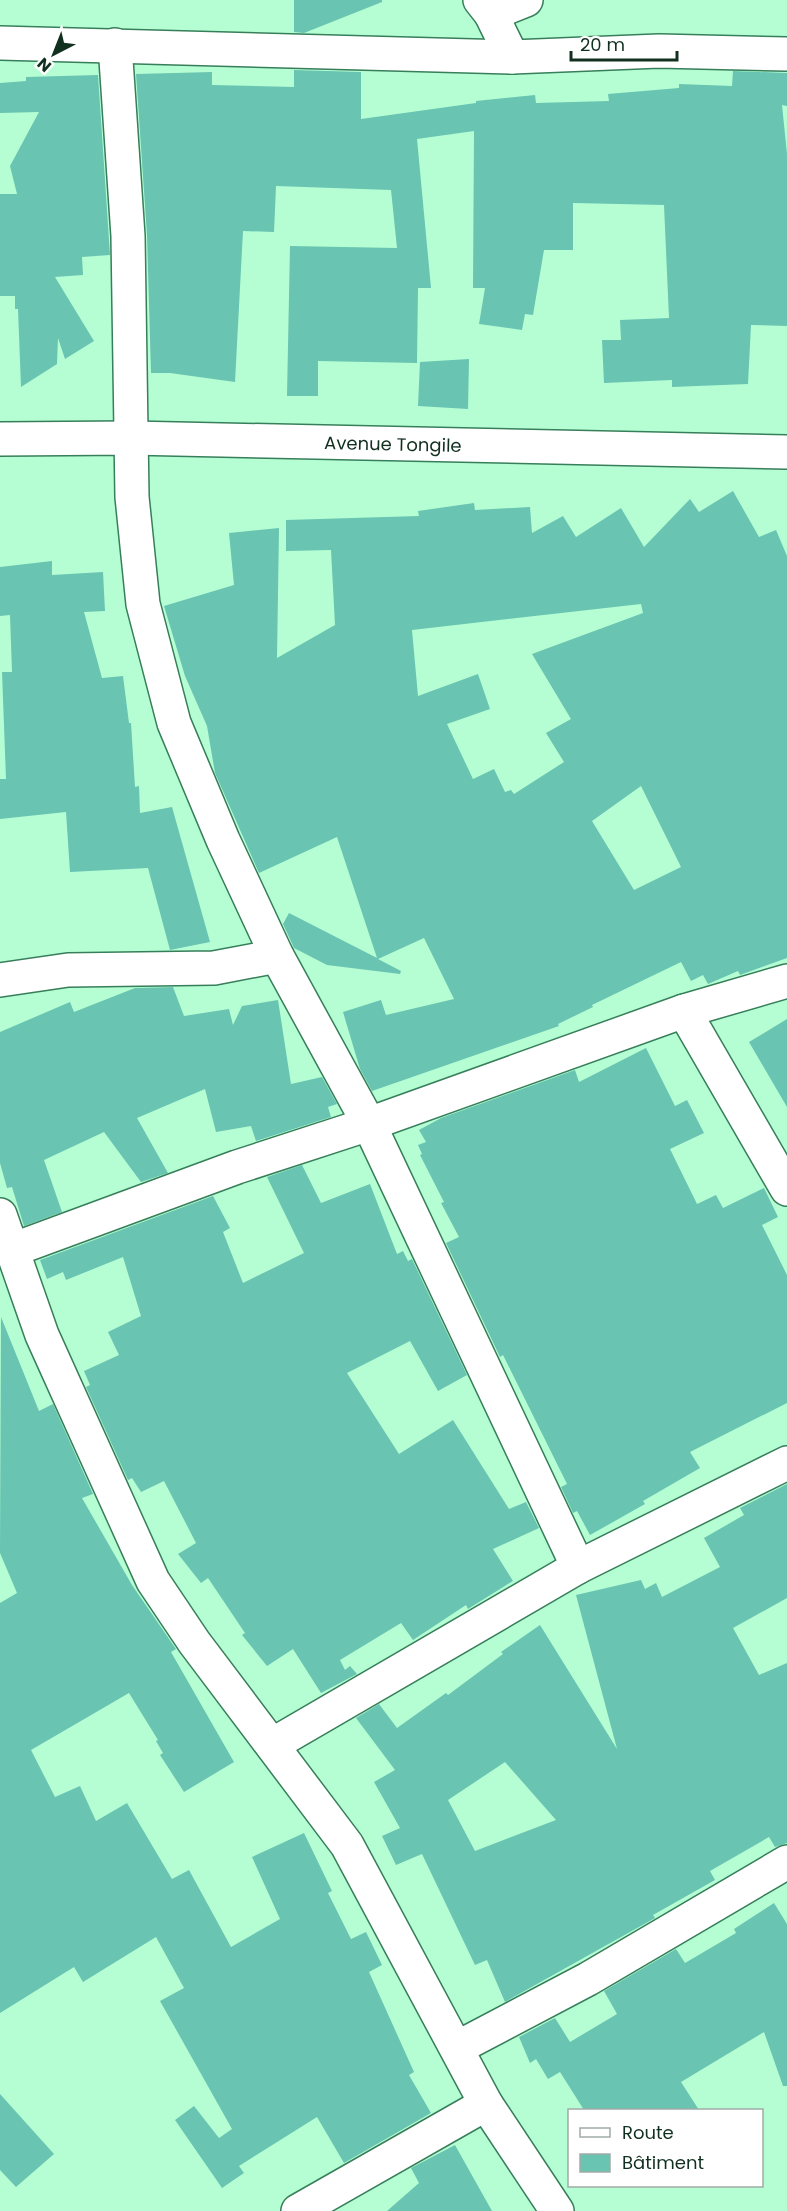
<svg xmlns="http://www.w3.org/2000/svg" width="787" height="2211" viewBox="0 0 787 2211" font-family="Poppins,sans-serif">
<rect width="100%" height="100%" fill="#b5fed3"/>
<!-- building -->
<path fill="#69c4b2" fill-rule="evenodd" d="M294,0h88v2l-78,31 -10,-1z
M294,70l67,2v47l115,-16v-2l59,-6 1,8 73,-2 -1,-7 71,-6v-4l53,2 1,-15 54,2v33l-5,-1 5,49v172l-36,-1 -3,59 -76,3v-7l-68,3 -2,-43h19l-1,-20 49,-2 -5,-113 -91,-2v47h-29l-11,65 -8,-1 -3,16 -43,-6 6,-36h-12l1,-157 -57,8 14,149h-13l-1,75 -99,-2v35h-31l3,-150 107,2 -6,-58 -115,-4 -2,46 -31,-1 -8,151 -65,-9h-19l-4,-138 -11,-161 76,-2v13l82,2z
M98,75l12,180 -28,2 1,18 -28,2 39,64 -29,18 -7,-21 -1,26 -36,23 -3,-78h-3v-13h-15v-102h17l-7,-28 29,-54 -39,1v-30l26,-2v-4z
M469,359l-1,50 -50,-3 2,-44z
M733,491l26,46 17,-7 11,26v402l-47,17 -2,-4 -30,13 -5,-9 -12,6 -10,-19 -89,43 1,2 -35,17 1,2 -187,65 -12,-22 -17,-57 38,-12 5,15 68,-16 -30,-61 -46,21 23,12 -1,3 -73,-9 -33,-17 -11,-24 6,-11 88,45 -40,-121 -78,36 -44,-100 -8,-47 -22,-50 -21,-70 70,-21 -5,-52 50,-5 -2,130 58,-33 -4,-75 -45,1v-31l133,-4 -1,-5 56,-8 1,7 55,-3 2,26 31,-17 13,21 45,-29 23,39 46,-48 9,13zM641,604l2,9 -111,41 39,65 -25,14 18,29 -50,32 -3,-4 -6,2 -11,-23 -21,10 -26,-55 43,-15 -12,-35 -60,22 -6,-66zM641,786l40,81 -47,23 -42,-69z
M52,561v14l51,-3 2,39 -21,1 18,66 21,-2 6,47h2l4,64 4,-1 1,27 32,-6 38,135 -40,8 -22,-82 -78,4 -4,-60 -66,7v-40h6l-4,-107h10l-2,-57 -10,1v-49z
M173,987l11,29 45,-7 4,16 9,-19 36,-6 13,84 31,-7 15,27 -9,3 3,10 -75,24 -5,-15 -35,6 -11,-43 -68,29 31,55 -27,9 -37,-50 -60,28 18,52 -38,14 -12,-39 -5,1 -7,-25v-131l70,-30 4,10 61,-24z
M787,1019v88l-38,-65z
M646,1048l29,58 12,-6 17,33 -34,16 27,55 19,-9 7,13 41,-20 14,29 -16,8 25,50v128l-97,49 10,16 -57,33 2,3 -55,31 -13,-24 -4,2 -12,-26 6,-3 -64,-129 -3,2 -54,-114 13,-6 -18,-34 3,-1 -24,-47 2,-1 -4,-9 8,-3 -7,-12 22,-12 134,-48 4,12z
M302,1165l19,38 49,-19 27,70 6,-3 5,10 4,-2 55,116 -29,16 -28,-50 -63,32 52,81 54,-34 56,89 17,-7 13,26 -46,21 20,32 -45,28 -2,-4 -53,35 -12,-17 -61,37 5,10 5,-4 7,8 -36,19 -28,-44 -26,17 -25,-31 3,-2 -37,-55 -7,5 -23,-29 18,-11 -32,-62 -23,11 -9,-14 -4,2 -42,-93 4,-2 -6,-14 35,-16 -11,-23 33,-16 -18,-59 -57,23 -3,-8 -16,7 -7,-19 173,-64 17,32 -7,4 20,51 61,-30 -37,-76z
M1,1317l38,94 14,-7 40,90 -11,4 50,87 44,64 -5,3 63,110 -50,30 -24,-37 3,-2 -7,-12 2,-1 -29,-47 -98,57 24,47 25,-11 16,35 31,-18 45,76 17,-9 42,77 49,-28 -28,-62 52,-24 28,58 -4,2 23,46 15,-7 16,33 -13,7 45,100 -5,3 22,38 -87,50 -27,-46 -78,49 5,7 -22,15 -47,-68 19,-14 25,32 13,-9 -72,-128 24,-13 -28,-51 -73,45 -9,-15 -74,46v-410l17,-10 -17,-40z
M787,1484v114l-54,30 26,47 28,-12v180l-12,4 -6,-10 -59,34 5,9 -62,35 2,3 -150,84 -18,-42 -12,5 -53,-111 -26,11 -14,-29 18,-8 -26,-46 21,-12 -39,-52 23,-14 18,24 49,-35 2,2 55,-41 -2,-2 39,-27 77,124 -41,-154 65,-15 4,9 11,-6 6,14 58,-30 -16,-29 40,-23 -4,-7zM505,1762l51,58 -81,31 -27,-51z
M774,1903l13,21v162h-4l-19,-54 -83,50 18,28h-115l-24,-38 -12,7 -12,-20 -6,4 -11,-26 36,-19 15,24 47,-28 -13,-23 72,-42 9,14 51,-30 -2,-4z
M0,2094l54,60 -38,33 -16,-17z
M455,2145l37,66h-105l32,-28 -8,-15z"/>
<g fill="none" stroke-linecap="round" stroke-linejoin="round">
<defs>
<g id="minor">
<path d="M480,0l11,14 21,43"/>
<path d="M491,14l35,-14"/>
<path d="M0,43l512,14 147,-6 128,3"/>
<path d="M115,45l13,191 4,261 11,107 31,119 49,117 54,116 92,168 209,443"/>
<path id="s1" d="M0,439l131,-1 656,14"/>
<path d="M0,980l68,-10 146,-2 63,-12"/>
<path d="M684,1011l103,178"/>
<path d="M0,1215l42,120 111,246 41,61 153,203 139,259 71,107"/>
<path d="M12,1250l225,-83 132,-43 315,-113 103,-30"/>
<path d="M272,1745l306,-178 209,-104"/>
<path d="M457,2048l131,-69 199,-117"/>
<path d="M298,2211l188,-107"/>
</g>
</defs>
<!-- minor casing -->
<use href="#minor" stroke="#377e5a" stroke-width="36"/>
<!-- minor -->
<use href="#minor" stroke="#fff" stroke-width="33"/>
</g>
<g text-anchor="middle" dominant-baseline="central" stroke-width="6" stroke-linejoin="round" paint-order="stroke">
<!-- street labels -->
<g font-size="18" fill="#123020" stroke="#fff">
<text stroke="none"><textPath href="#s1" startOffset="393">Avenue Tongile</textPath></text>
</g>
</g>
<!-- legend -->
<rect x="568" y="2109" width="195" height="78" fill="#ffffff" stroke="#a0aca6" stroke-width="1.5"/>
<rect x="580" y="2128" width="30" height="9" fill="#ffffff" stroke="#a0aca6" stroke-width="1.5"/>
<text x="622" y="2139" font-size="18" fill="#123020">Route</text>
<rect x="580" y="2154" width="30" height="18" fill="#69c4b2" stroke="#a0aca6" stroke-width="1.5"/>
<text x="622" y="2169" font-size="18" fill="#123020">Bâtiment</text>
<!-- north arrow -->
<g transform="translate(54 54) rotate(222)" stroke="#ffffff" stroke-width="4.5" paint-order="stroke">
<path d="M0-4.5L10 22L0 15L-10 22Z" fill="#123020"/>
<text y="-9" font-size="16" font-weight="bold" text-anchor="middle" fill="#123020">N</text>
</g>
<!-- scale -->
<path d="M571 51v9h106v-9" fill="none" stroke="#123020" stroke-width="3"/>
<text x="580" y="51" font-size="18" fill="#123020" stroke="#ffffff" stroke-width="4.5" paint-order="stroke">20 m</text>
</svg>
